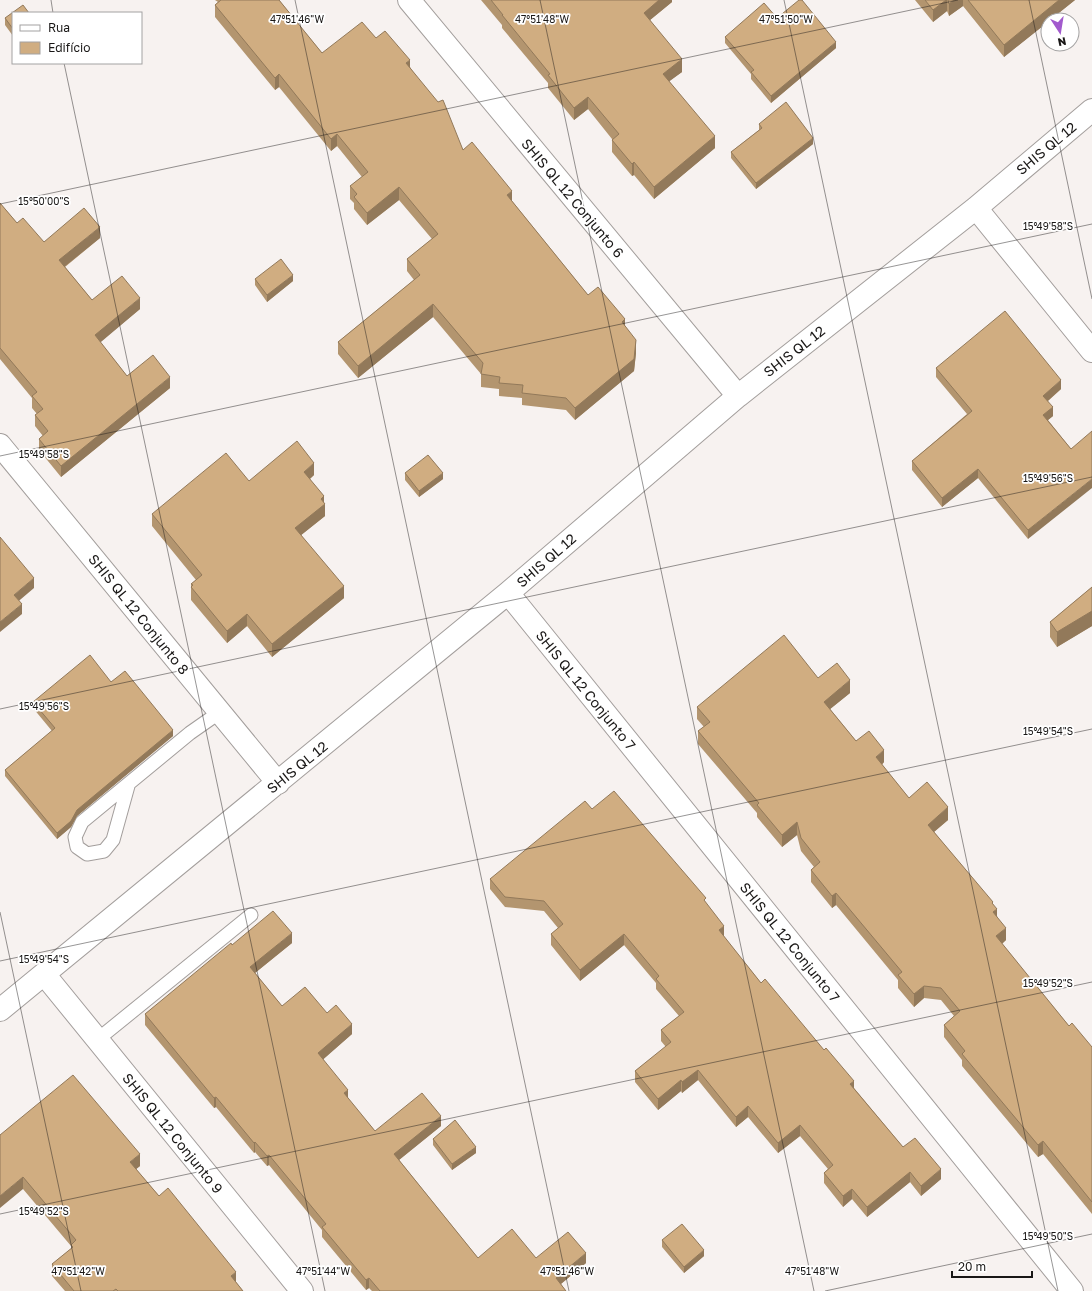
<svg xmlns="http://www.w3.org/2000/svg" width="1092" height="1291" viewBox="0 0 1092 1291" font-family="'Golos Text',sans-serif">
<rect width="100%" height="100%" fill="#f7f2f0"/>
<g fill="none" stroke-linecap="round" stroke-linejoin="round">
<defs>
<path id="service" d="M128,786l-15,54 -9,11 -17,3 -10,-7 -2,-10 7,-15 108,-89 30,-21
M97,1040l154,-125"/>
<path id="minor" d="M409,0l329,396
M976,208l116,143
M0,445l278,338
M508,593l564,698
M44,974l258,317
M0,1010l508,-417 230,-197 238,-188 116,-98"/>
</defs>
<!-- service casing -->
<use href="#service" stroke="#a39e9c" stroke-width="15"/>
<!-- minor casing -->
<use href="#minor" stroke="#a39e9c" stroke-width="24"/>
<!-- service -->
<use href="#service" stroke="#fff" stroke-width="13"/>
<!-- minor -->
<use href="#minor" stroke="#fff" stroke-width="22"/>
</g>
<!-- wall -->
<path fill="#b3956f" d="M215,0h64l43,53 54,-15 34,29 53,83 49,51 76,94 37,31 11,27 -2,18 -59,49 -9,-10 -44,-5v-7l-23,-2v-7l-18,-2v-13l-48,-57 -75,61 -20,-24v-12l76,-62 -7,-9v-12l25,-20 -33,-39 -32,25 -13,-16v-6l-4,-4v-13l12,-9 -25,-31 -6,5 -52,-64 -4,3 -60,-73v-12l3,-3z
M481,0h191v2l-22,18 32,52 -13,9 46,67 -61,51 -20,-24 -2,1 -20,-24v-13l-24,-30 -14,11 -26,-32v-5l-46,-55v-3z
M915,0h160l-71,57 -41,-51 -14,10 -2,-5 -14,11z
M13,13v23l-8,-11v-7z
M777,18l59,30 -65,55 -20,-24v-5l-26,-31v-6z
M759,124l54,20 -57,45 -25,-31v-6l28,-22z
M0,203l17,20 27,19 56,-4 -35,29 27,33 48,9 -40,33 27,34 43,12 -109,89 -22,-27v-11l4,-3 -8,-10v-11l2,-1 -5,-6v-10l-32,-39z
M255,279l38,2 -26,21 -12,-17z
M936,368l125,21 -13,12 5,15 -5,4 23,29 -43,90 -50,-61 -36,29 -30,-37v-9l55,-47 -31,-37z
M405,473l38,6 -24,18 -14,-17z
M314,475l-4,4 14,23 1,14 -24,19 43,63 -72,59 -25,-31 -20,17 -36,-43v-16l5,-4 -44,-54v-12l97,-33z
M1092,587v39l-35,21 -7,-10v-15z
M818,678l32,15 -20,16 26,32 28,21 -2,3 27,33 39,22 -14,12 59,72 4,12 9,24 -4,4 67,82 23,21v167l-49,-60 -5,3 -76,-91v-6l-18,-23v-12l10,-9 -13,-16 -17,-2 -10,9 -16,-19v-8l-62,-75 -4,3 -21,-26v-12l3,-3 -13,-16 -4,-16 -15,12 -25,-30v-4l-59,-69v-13l6,-4 -7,-8v-12z
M111,682l62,54 -96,80 -6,11 -14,12 -52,-63v-6l47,-39 -19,-23v-6z
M592,809l114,94 18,34 37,46 93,105 49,59 38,32 -20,17 -11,-14 -43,35 -15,-18 -9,8 -19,-24v-10l4,-4 -28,-33 -22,17 -30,-36 -12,10 -38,-47 -16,13 -1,-2 -23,19 -23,-28v-11l31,-24 -5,-6v-11l18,-14 -23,-27v-6l-32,-38 -44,36 -29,-36v-11l7,-6 -14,-17 -39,-4 -15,-18v-10z
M292,943l-37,30 27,33 45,7 25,21 -29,25 25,40 27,32 66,-5 -42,34 79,98h58l50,5 -25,21 5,7h-194l-3,-3 -3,2 -44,-53v-7l-53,-65 -2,1 -12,-14 -1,1 -38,-46 -2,1 -69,-83v-11l87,-69z
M0,1135l140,31 -4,3 23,27 77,86 7,9h-178l-13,-15v-12l19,-15v-3l-48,-57z
M433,1139l43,14 -24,17 -19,-25z
M662,1240l42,16 -20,17 -22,-26z"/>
<!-- shaded-wall -->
<path fill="#92795a" d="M659,0h13v2l-28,23v-12z
M946,0h1v11l-14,11v-12z
M954,0h9v6l-14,10v-12z
M1059,0h16l-25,20h-2v2l-44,35v-12z
M836,42v6l-65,55v-7z
M682,59v13l-19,14v-12z
M410,60v12l-4,-9z
M279,74v13l-4,3v-12z
M588,97v12l-14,11v-12z
M337,134v12l-6,5v-12z
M715,136v12l-61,51v-12z
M813,138v6l-57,45v-6z
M634,162v13l-2,1v-12z
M399,187v13l-32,25v-12z
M512,191v12l-5,-8z
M100,227v11l-41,33v-11z
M293,275v6l-26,21v-7z
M140,298v11l-45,38v-12z
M433,304v13l-75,61v-12z
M625,319v13l-3,-10z
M636,340v13l-2,18 -59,49v-12z
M170,377v11l-109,89v-11z
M1061,380v9l-18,16v-9z
M1053,407v9l-10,8v-9z
M314,463v12l-10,9v-12z
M978,469v9l-36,29v-9z
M443,473v6l-24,18v-6z
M1092,479v9l-64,51v-9z
M324,496v9l1,-1v12l-30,24v-12l26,-29z
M34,578v10l-20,17v-10z
M344,586v12l-72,59v-13z
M22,604v10l-22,18v-10z
M1092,611v15l-35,21v-15z
M247,614v12l-20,17v-12z
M850,680v13l-26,21v-12z
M173,730v6l-96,80 -6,11 -14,12v-6l20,-23z
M884,750v12l-8,8v-13z
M948,807v13l-20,17v-12z
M797,822v13l-15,12v-12z
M836,893v12l-4,3v-12z
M997,909v12l-4,-9z
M724,926v10l-5,5v-11z
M1006,928v12l-10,9v-13z
M292,933v10l-42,34v-10z
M624,934v11l-44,36v-11z
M924,986v12l-10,9v-13z
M352,1024v10l-34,30v-11z
M698,1070v10l-16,13v-11z
M681,1080v11l-23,19v-11z
M854,1081v11l-4,-8z
M348,1090v10l-4,-7z
M216,1097v10l-2,1v-10z
M748,1106v11l-12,10v-10z
M441,1116v10l-47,38v-10z
M800,1125v11l-22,17v-10z
M1043,1141v13l-5,3v-12z
M255,1142v10l-1,1v-10z
M476,1147v6l-24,17v-6z
M140,1154v12l-10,8v-12z
M269,1155v10l-2,1v-10z
M941,1169v10l-20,17v-10z
M910,1172v10l-43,35v-10z
M23,1177v12l-23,19v-12z
M852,1189v10l-9,8v-11z
M704,1250v6l-20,17v-6z
M586,1253v10l-30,25v-10z
M236,1272v12l-5,-8z
M369,1278v10l-3,2v-10z"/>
<!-- building -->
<path fill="#d0ad81" stroke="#92795a" d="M221,0h58l43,53 40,-31 14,16 9,-7 25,29 -4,3 32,39 5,-2 20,50 9,-8 40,49 -5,4 81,100 10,-8 27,32 -3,3 14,18 -2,19 -59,49 -9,-10 -44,-5 1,-8 -24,-2 1,-6 -19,-3 2,-11 -50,-59 -75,62 -20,-24 82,-67 -13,-16 31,-25 -39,-47 -32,26 -13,-16 3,-3 -7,-8 18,-14 -31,-38 -6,5 -52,-65 -4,4 -60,-73z
M491,0h168l-15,13 38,46 -19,15 52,62 -61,51 -20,-25 -2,2 -20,-24 7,-6 -31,-37 -14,11 -26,-33 2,-1 -48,-59h1z
M799,0h3l34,42 -65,54 -20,-24 3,-2 -29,-33 39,-34 13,15z
M925,0h21l-13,10z
M948,0h6l-5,4z
M968,0h91l-55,45z
M23,5l6,8h-16v16l-8,-11z
M786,102l27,36 -57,45 -25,-31 31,-24 -3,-4z
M0,203l17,20 6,-5 21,24 40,-34 16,19 -41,33 33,40 30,-24 18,22 -45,37 32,41 26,-21 17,22 -109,89 -22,-27 9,-8 -13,-16 8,-6 -11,-13 5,-4 -37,-44z
M281,259l12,16 -26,20 -12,-16z
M1005,311l56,69 -18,16 10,11 -10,8 28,34 21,-18v48l-64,51 -50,-61 -36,29 -30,-37 60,-50 -36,-43z
M297,441l17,22 -10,9 20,24 -3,3 4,5 -30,24 49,58 -72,58 -25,-30 -20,17 -36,-44 2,-2 -2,-1 11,-9 -50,-61 74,-61 23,28z
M428,455l15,18 -24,18 -14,-18z
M0,537l34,41 -20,17 8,9 -22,18z
M1092,587v24l-35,21 -7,-10z
M784,635l34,43 19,-15 13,17 -26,22 32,39 13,-10 15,19 -8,7 33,41 18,-16 21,25 -20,18 65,77 -1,1 5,6 -4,3 13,16 -10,8 73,90 3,-3 20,24v155l-49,-61 -5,4 -76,-91 3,-3 -21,-26 16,-14 -19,-23 -17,-2 -10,8 -16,-19 4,-3 -66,-79 -4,3 -21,-26 9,-8 -19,-24 -4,-16 -15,13 -25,-30 2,-2 -61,-72 12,-9 -13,-15z
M90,655l21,27 14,-11 48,59 -96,80 -6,11 -14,12 -52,-63 50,-42 -22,-26z
M614,791l92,107 -2,2 20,26 -5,4 42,53 4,-4 59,71 2,-2 28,33 -4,3 53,63 12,-9 26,31 -20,17 -11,-14 -43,35 -15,-18 -9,7 -19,-23 9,-8 -33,-40 -22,18 -30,-37 -12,11 -38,-47 -16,12 -1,-2 -23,19 -23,-28 36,-29 -10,-12 23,-18 -28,-33 3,-3 -35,-42 -44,36 -29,-36 12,-10 -19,-23 -39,-4 -15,-18 95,-78 7,8z
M273,911l19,22 -42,34 32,39 23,-19 22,26 9,-8 16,19 -34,29 30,37 -4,3 31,38 47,-38 19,23 -47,38 84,104 34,-29 24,29 32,-26 18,21 -30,25 10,13h-186l-11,-13 -3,2 -44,-53 4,-3 -57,-69 -2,1 -12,-14 -1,1 -38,-46 -2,1 -69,-84 86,-71 1,2z
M73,1075l67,79 -10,8 29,34 9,-8 68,84 -5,4 12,15h-125l-2,-2 -3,2h-39l-22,-27 21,-17 -2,-2 5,-5 -53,-63 -23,19v-61z
M455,1120l21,27 -24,17 -19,-25z
M682,1224l22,26 -20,17 -22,-27z"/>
<!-- ticks -->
<path fill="none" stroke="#191716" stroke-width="1" stroke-opacity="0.45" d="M51,0l2,13M295,0l274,1291M540,0l274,1291M784,0l274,1291M1029,0l63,299M64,63l261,1228M0,204l958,-204M0,456l1092,-232M0,709l1092,-232M0,912l81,379M0,961l1092,-232M0,1214l1092,-232M825,1291l267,-57"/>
<g text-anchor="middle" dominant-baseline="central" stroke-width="3.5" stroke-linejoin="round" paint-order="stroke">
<!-- street labels -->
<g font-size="14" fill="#191716" stroke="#fff">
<text transform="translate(1046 148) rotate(-40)">SHIS QL 12</text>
<text transform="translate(573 198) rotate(50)">SHIS QL 12 Conjunto 6</text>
<text transform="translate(794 351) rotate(-38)">SHIS QL 12</text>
<text transform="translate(546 560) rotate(-41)">SHIS QL 12</text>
<text transform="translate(139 614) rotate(51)">SHIS QL 12 Conjunto 8</text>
<text transform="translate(586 690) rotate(51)">SHIS QL 12 Conjunto 7</text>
<text transform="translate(297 767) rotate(-39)">SHIS QL 12</text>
<text transform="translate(790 942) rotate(51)">SHIS QL 12 Conjunto 7</text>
<text transform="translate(173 1133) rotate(51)">SHIS QL 12 Conjunto 9</text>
</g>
</g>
<g font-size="10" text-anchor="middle" fill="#191716" stroke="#fff" stroke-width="3.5" stroke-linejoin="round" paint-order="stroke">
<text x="297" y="23">47°51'46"W</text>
<text x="542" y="23">47°51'48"W</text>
<text x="786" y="23">47°51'50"W</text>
<text x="44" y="205">15°50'00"S</text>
<text x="1048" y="230">15°49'58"S</text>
<text x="44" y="458">15°49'58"S</text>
<text x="1048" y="482">15°49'56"S</text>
<text x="44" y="710">15°49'56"S</text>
<text x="1048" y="735">15°49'54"S</text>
<text x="44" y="963">15°49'54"S</text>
<text x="1048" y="987">15°49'52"S</text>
<text x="44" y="1215">15°49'52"S</text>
<text x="1048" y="1240">15°49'50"S</text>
<text x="78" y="1275">47°51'42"W</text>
<text x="323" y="1275">47°51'44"W</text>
<text x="567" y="1275">47°51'46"W</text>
<text x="812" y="1275">47°51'48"W</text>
</g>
<!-- legend -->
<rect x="12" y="12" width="130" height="52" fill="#ffffff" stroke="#a3a2a2"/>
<rect x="20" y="25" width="20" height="6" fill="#ffffff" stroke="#a3a2a2"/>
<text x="48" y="32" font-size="12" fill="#191716">Rua</text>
<rect x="20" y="42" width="20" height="12" fill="#d0ad81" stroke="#a3a2a2"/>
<text x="48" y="52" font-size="12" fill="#191716">Edifício</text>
<!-- north arrow -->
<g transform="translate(1060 32) rotate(168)"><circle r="19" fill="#ffffff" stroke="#a3a2a2"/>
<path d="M0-3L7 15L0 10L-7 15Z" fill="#a25acd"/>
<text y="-6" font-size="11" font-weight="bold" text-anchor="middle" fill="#191716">N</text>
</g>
<!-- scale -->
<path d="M952 1271v6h80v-6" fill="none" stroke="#191716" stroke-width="2"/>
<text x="958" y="1271" font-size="12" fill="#191716" stroke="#ffffff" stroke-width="3" paint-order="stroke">20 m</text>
</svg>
